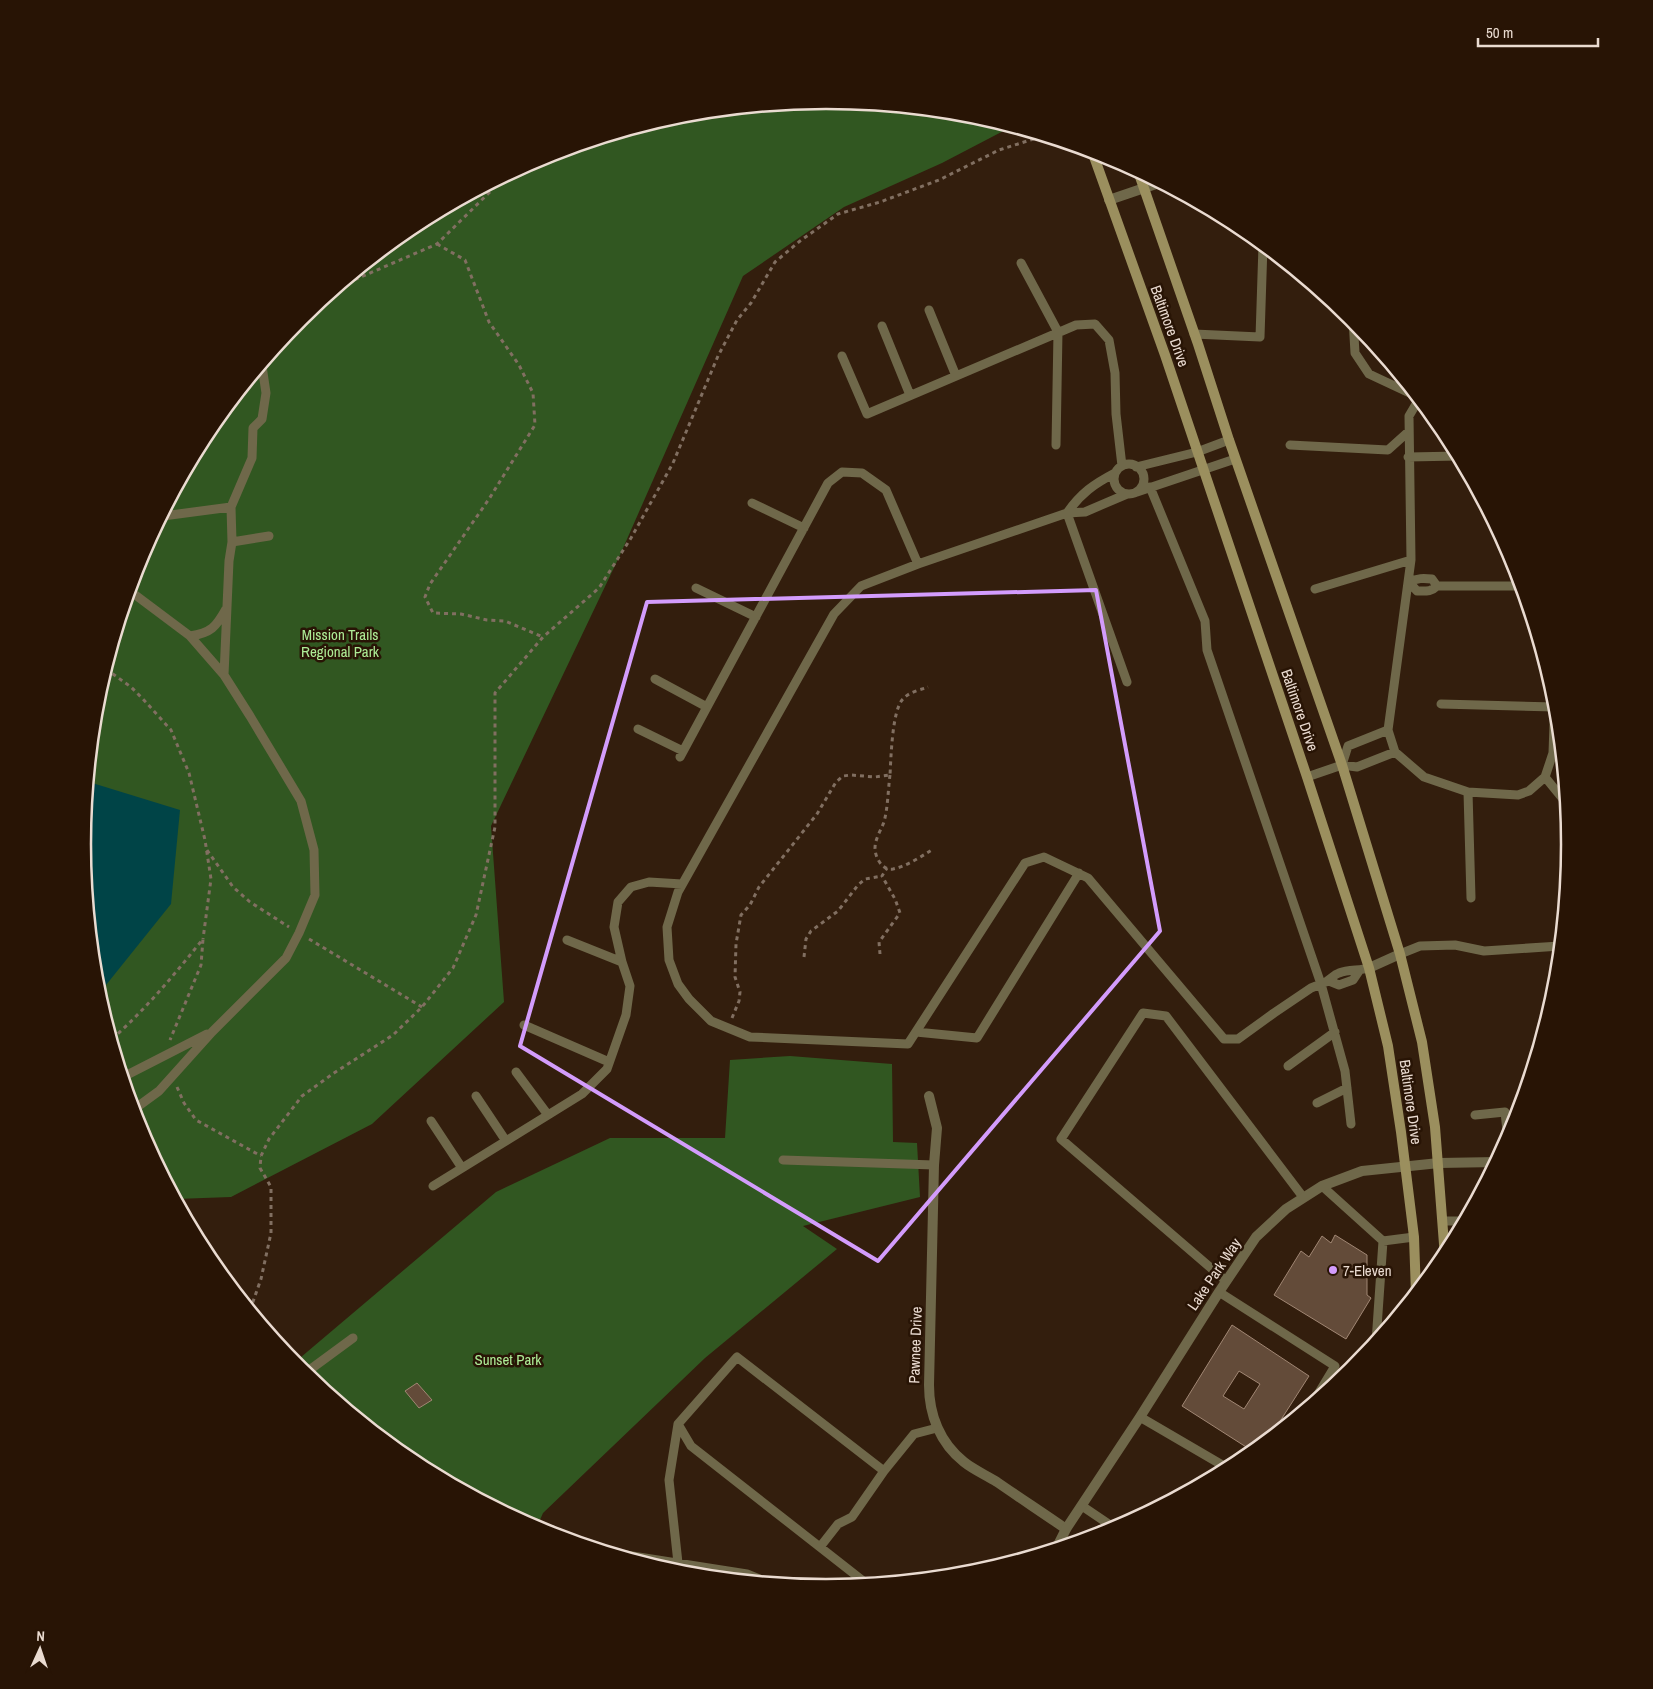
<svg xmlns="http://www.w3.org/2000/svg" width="1653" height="1689" viewBox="0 0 1653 1689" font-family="'Archivo Narrow',sans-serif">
<rect width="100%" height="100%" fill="#331e0d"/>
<!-- green -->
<path fill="#315721" d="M827,101l145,14 39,12 -69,36 -98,44 -101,69 -123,279 -129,271 13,176 -132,122 -141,73 -55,2 -37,-70 -42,-140 -14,-144 14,-146 42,-139 69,-129 93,-113 112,-92 129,-69 140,-42z
M790,1056l102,8 1,78 24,1 3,54 -117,29 34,23 -132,109 -162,155 -7,16 -123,-66 -113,-93 -6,-7 202,-171 114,-54h115l5,-78z"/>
<!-- water -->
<path fill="#004447" d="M89,782l91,28 -9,94 -73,91 -15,-150z"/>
<!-- building -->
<path fill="#634b39" stroke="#a18774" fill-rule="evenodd" d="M1335,1235l32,20v40l4,3 -25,41 -72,-44 27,-44 8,6 13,-21 9,7z
M1232,1325l77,51 -41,64 -14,12 -72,-46zM1239,1371l21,13 -16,25 -21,-13z
M417,1383l15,17 -13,8 -14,-17z"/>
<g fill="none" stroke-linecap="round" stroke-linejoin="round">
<!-- path -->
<path stroke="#816f61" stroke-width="3" stroke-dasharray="4 4" stroke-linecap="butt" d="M1077,147h1
M437,244l28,16 24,62 30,43 14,28 2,32 -46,74 -59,85 -5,13 8,16 28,1 26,6 18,1 38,16
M340,286l97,-42 68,-67
M106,669l25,18 12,12 28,31 18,43 16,67 6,39 -8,60
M890,775c-2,15 -2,32 -6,47 -3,8 -9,17 -9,26 0,9 7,23 18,21 14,-3 27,-12 39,-19
M207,850l26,37 17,15 39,25
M309,939l113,68
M880,954l-1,-12 21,-29 -5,-14 -13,-23 5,-8
M804,957l2,-18 5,-8 27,-20 20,-26 7,-6 17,-3
M732,1018l7,-17 1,-9 -5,-15 1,-33 5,-29 9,-10 9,-18 58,-73 19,-32 7,-6 8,-1 24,2 15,-2c1,-17 2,-65 13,-76 6,-7 17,-9 25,-12
M112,1039c34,-30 62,-64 91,-100l-2,26 -31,75
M177,1087l7,16 12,17 65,36
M250,1310l11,-31 10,-46v-46l-11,-19 1,-12 8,-17 33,-43 32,-23 59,-38 29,-28 31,-39 23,-53 19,-88v-134l48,-56 56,-49 32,-50 42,-75 45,-107 19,-36 14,-17 24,-41 25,-21 38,-27 42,-12 59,-22 60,-30 44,-14"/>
<!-- service -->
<path stroke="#6f684a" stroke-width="9" d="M1021,263l37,69 -2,113
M929,310l27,66
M1353,319l2,34 14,21 47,22
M882,326l28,69
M1194,334l66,3 3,-92
M842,356l25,58 209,-89 19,-1 14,16 6,33 1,41 6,52
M1419,399l-10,17 2,144 -23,170 7,22 29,25 44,15 50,3 11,-4 16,-14 8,-24 2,-56
M1290,445l98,5 20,-18
M1408,457l51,-1
M1114 479a15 15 0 1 1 30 0a15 15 0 1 1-30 0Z
M1136,467l61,-15 32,-12
M1137,492l98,-33
M1127,494l-42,18 -18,1 -149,51 -57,22 -27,28 -156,278 -11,35 2,33 9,24 11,15 22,22 39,16 158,7 117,-181 19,-6 44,21 136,161h14l36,-26 37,-25 10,-4 -114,-334 -2,-29 -55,-134
M752,503l52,25
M1067,513l60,169
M1067,513c14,-20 27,-29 48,-40
M163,516l68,-9
M232,542l37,-6
M1437,586l-5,-7c-9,-1 -14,-1 -23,3l8,9c9,0 14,1 20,-5h85
M696,588l60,29
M1315,589l96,-29
M130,591l60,45 34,39 26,41 51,85 13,49 1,45 -16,38 -13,25 -74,74 -53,59 -26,19
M190,636c21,-3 26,-9 36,-27
M224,675l5,-114 3,-19 -1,-35 21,-49 1,-30 9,-9 4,-26 -4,-27
M655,679l52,28
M1441,704l114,3
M638,729l45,22
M680,757l148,-274 14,-11 20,1 24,17 32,74
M1342,765l6,-19 40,-16
M1307,777l35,-12 15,2 38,-15
M1545,777l22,27
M1468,792l3,106
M567,940l55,22
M1400,954l20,-8 35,-1 29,6 76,-5
M1329,981l10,4 14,-5 6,-9
M524,1025l85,37
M916,1032l61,6 102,-165
M1288,1066l47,-34
M516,1072l32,43
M123,1077l84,-43
M476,1096l30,45
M1317,1103l30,-15
M1475,1115l30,-3 3,28
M431,1121l31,47
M1351,1124l-6,-53 -24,-87c10,-3 11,-9 18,-11 10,-4 20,-2 30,-5
M783,1160l151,5
M433,1186l149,-92 25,-25 19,-54 4,-29 -8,-24 -8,-35 4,-25 13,-15 18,-5 33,2
M1322,1186l61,55 31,-4
M1443,1221h22
M1226,1281l-165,-142 82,-126 23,3 137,181
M1219,1292l116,74 -23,38
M1376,1342l7,-101
M304,1374l49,-36
M1140,1417l89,52
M678,1424l-9,56 9,83
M1082,1506l34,23
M527,1524l30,13
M820,1547l18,-23 14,-7 32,-46
M613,1553l134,21 22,9
M867,1584l-176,-138 -13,-22 59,-67 147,114 30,-37 23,-6"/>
<!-- minor -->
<path stroke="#6f684a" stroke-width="10" d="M1109,200l50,-17
M929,1096l8,32 -3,37 -5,220c0,30 11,58 35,77 10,8 22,13 33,20 23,16 46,31 69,47"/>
<!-- tertiary -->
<path stroke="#6f684a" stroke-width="10" d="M1369,968l31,-14
M1056,1549l10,-20 74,-112 79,-125 37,-55 30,-28 36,-23 40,-15 77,-8 58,-1"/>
<!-- secondary -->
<path stroke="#9b8f5e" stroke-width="10" d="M1092,151l73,204 142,422 62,191 19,78 13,86 13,105 2,57
M1138,171l60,173 31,96 113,325 58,189 22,88 13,85 10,130"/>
</g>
<!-- marked area -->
<path fill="none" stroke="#d39cfc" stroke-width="4" stroke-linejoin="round" d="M1096,590l64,341 -282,330 -358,-215 127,-444z"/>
<!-- markers -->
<circle fill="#d39cfc" stroke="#281405" stroke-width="2" cx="1333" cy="1270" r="5"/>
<g text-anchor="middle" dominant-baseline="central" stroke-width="5" stroke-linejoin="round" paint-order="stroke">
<!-- street labels -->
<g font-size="15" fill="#eadbd1" stroke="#281405">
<text transform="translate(1170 326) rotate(70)">Baltimore Drive</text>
<text transform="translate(1300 710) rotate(71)">Baltimore Drive</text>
<text transform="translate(1411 1102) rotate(82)">Baltimore Drive</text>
<text transform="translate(1214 1274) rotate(-56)">Lake Park Way</text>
<text transform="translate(915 1345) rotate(-88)">Pawnee Drive</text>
</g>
<!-- park labels -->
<g font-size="15" fill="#adec96" stroke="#281405">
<text x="340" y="634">Mission Trails<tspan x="340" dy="17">Regional Park</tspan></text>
<text x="508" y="1359">Sunset Park</text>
</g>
<!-- poi labels -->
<g font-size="15" fill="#eadbd1" stroke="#281405" text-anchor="start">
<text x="1343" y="1270">7-Eleven</text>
</g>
</g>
<!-- crop -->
<path d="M0 0H1653V1689H0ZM91 844a735 735 0 1 1 1470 0a735 735 0 1 1-1470 0Z" fill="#281405" fill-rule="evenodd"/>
<path fill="none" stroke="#eadbd1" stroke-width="2.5" d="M91 844a735 735 0 1 1 1470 0a735 735 0 1 1-1470 0Z"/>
<!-- north arrow -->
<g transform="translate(40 1649) rotate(3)" stroke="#281405" stroke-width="4" paint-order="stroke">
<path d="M0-4L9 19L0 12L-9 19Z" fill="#eadbd1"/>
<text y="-8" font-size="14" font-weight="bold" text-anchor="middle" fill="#eadbd1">N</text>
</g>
<!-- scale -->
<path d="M1478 38v8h120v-8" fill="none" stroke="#eadbd1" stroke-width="2.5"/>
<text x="1486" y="38" font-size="15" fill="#eadbd1" stroke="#281405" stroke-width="4" paint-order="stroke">50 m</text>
</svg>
